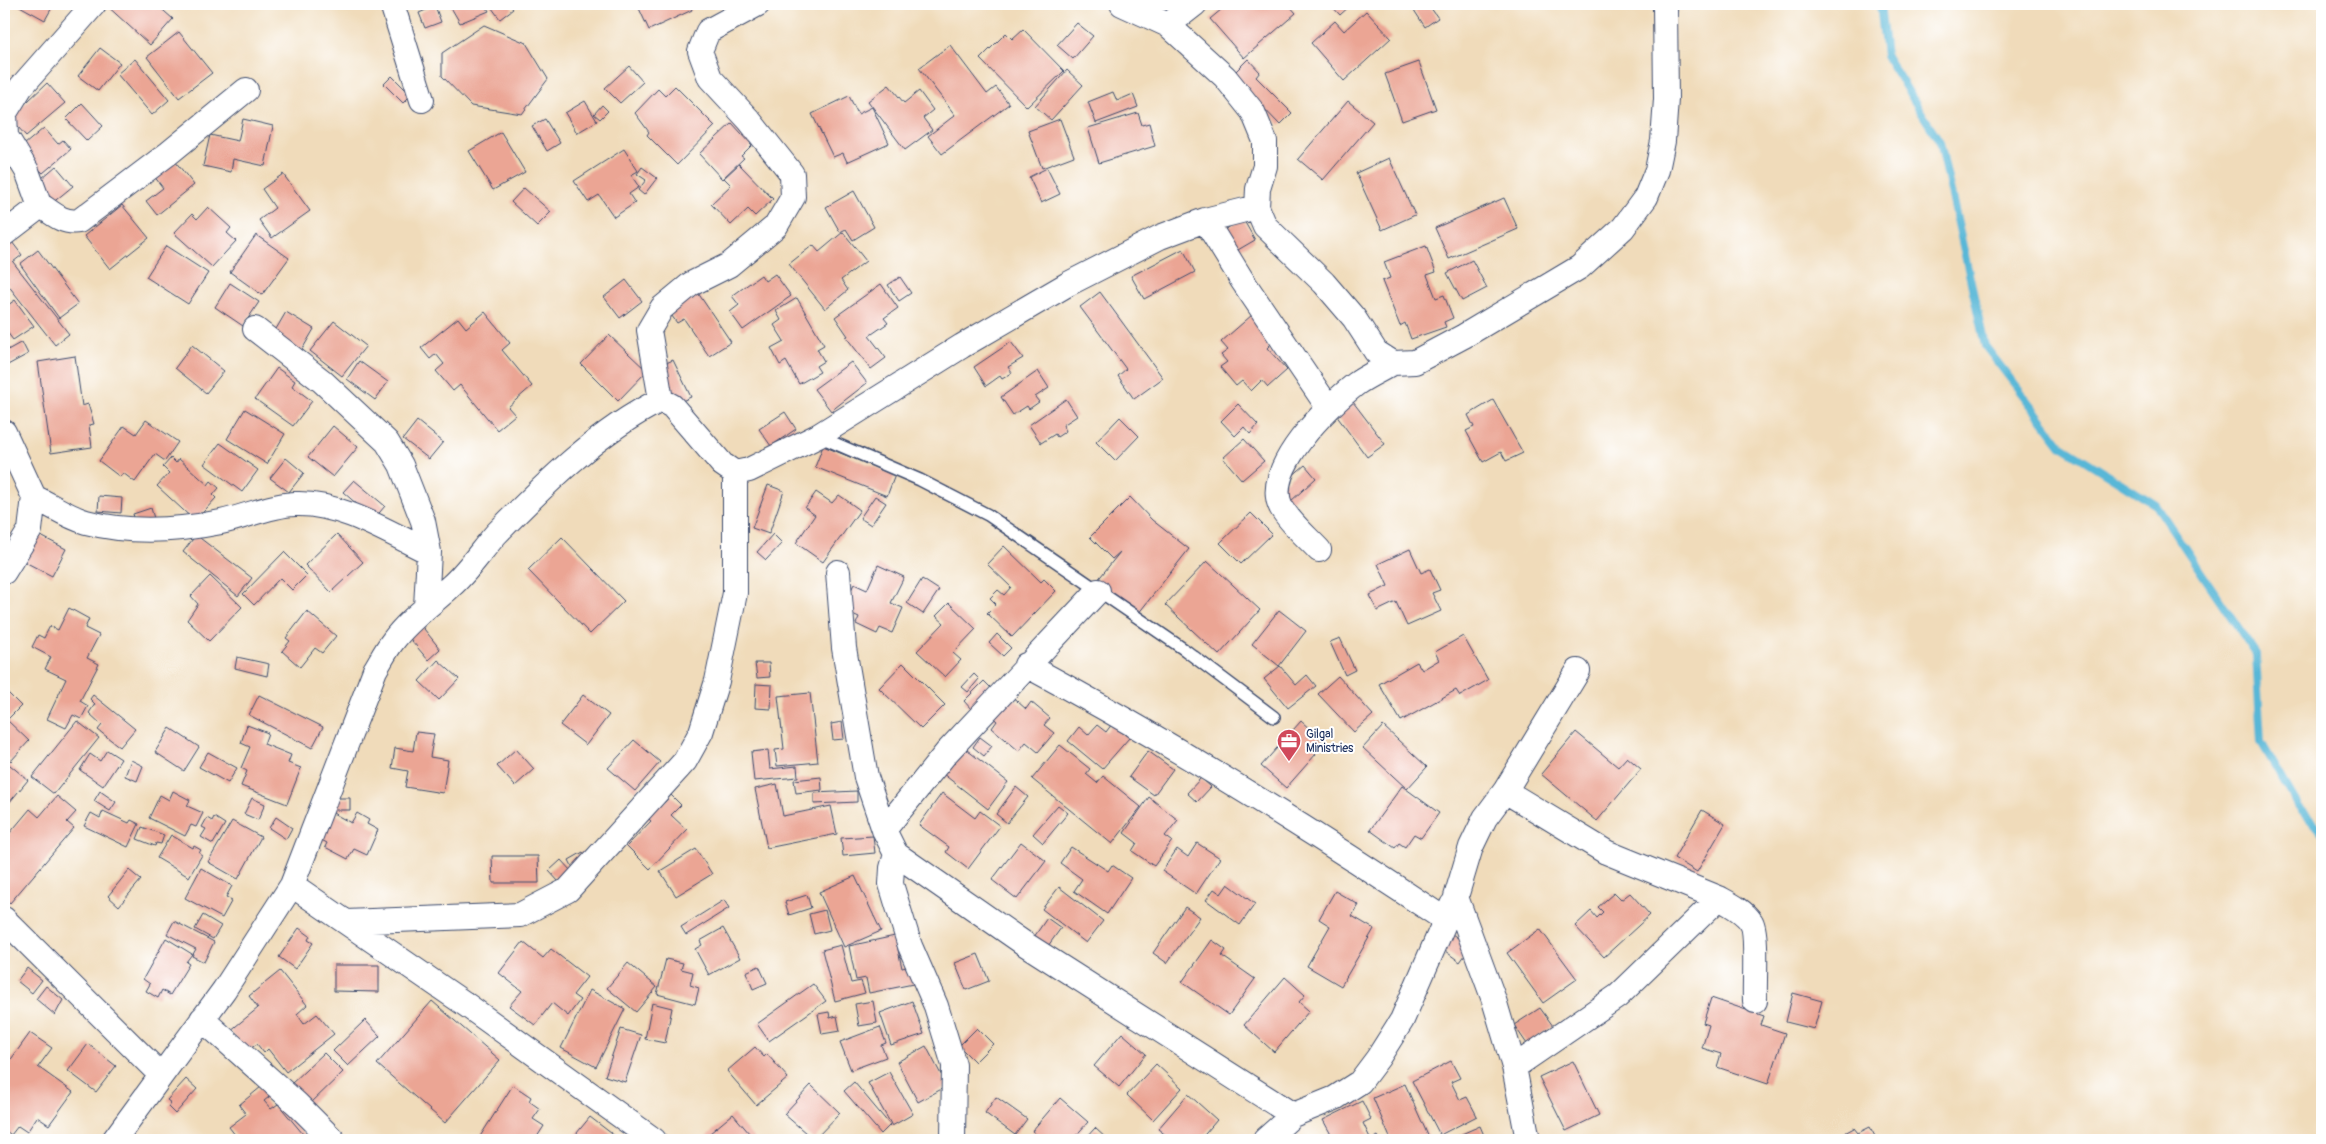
<svg xmlns="http://www.w3.org/2000/svg" width="2326" height="1144" viewBox="0 0 2326 1144" font-family="Pangolin,sans-serif">
<rect width="100%" height="100%" fill="#fff"/>
<filter id="ink" filterUnits="userSpaceOnUse"><feTurbulence type="fractalNoise" baseFrequency=".02" numOctaves="2"/><feDisplacementMap in="SourceGraphic" scale="10" xChannelSelector="R" yChannelSelector="G"/><feConvolveMatrix kernelMatrix="1 2 1 2 8 2 1 2 1" color-interpolation-filters="sRGB"/></filter>
<filter id="wash" filterUnits="userSpaceOnUse"><feTurbulence type="fractalNoise" baseFrequency=".0096" numOctaves="4" result="noise"/><feDisplacementMap in="SourceGraphic" scale="20" xChannelSelector="R" yChannelSelector="G"/><feGaussianBlur stdDeviation="1.12" result="paint"/><feColorMatrix in="noise" values="0 0 0 0 0 0 0 0 0 0 0 0 0 0 0 0 0 1.4 0 .05"/><feComposite in="paint" operator="in"/></filter>
<g filter="url(#wash)">
<rect width="100%" height="100%" fill="#f0dbba"/>
<g fill="none" stroke-linecap="round" stroke-linejoin="round">
<!-- stream -->
<path stroke="#59b7d7" stroke-width="8" d="M1880,4l6,52 54,86 45,204 77,100 94,59 100,149 5,88 38,65 23,26"/>
</g>
<g id="blocks">
<!-- building -->
<path fill="#eba594" d="M16,4h38l-9,16z
M105,4h51l17,15 -23,26z
M449,4h36l4,7 -29,12z
M489,4h20l4,5 -13,10z
M637,4h52l3,6 -43,20z
M1228,4h60l8,9 -52,45 -34,-39z
M1330,4h22l-12,11z
M1410,4h18l10,14 -13,9z
M435,6l6,16 -16,6 -6,-15z
M1366,11l25,27 -47,43 -33,-38 24,-22 9,10z
M1077,23l16,13 -20,23 -16,-14z
M484,25l42,18 22,36 -26,35 -51,-8 -29,-30v-23z
M1023,29l41,42 -37,36 -47,-48 26,-26 6,6z
M179,32l33,41 -33,25 -32,-41z
M950,45l37,49 9,-7 13,17 -67,50 -14,-18 27,-21 -36,-47z
M100,48l20,15 -22,28 -20,-15z
M135,59l34,41 -17,15 -35,-41z
M1248,59l12,13 -4,5 36,36 -12,12 -48,-50z
M1419,62l17,47 -34,12 -17,-47z
M629,66l14,16 -23,21 -15,-15z
M1067,70l16,15 -32,35 -16,-14z
M392,76l19,19 -8,8 -19,-19z
M47,83l18,20 -39,33 -16,-18z
M889,85l15,18 15,-12 14,19 -10,8 9,12 -27,20 -37,-49z
M675,86l40,40 -38,39 -30,-30 2,-3 -14,-19 23,-24 7,7z
M1113,92l4,9 16,-7 5,13 -42,16 -8,-21z
M849,96l9,18 14,-7 17,36 -42,19 -4,-9 -10,4 -21,-43z
M585,101l12,20 -20,12 -12,-20z
M1348,101l25,21 -50,58 -25,-21z
M82,103l21,23 -16,15 -21,-22z
M602,105l6,6 -8,8 -6,-5z
M1138,113l4,12 7,-2 6,23 -56,17 -11,-35z
M243,119l30,7 -8,40 -32,-7 -2,13 -28,-6 7,-31 28,6z
M545,119l15,24 -13,8 -15,-25z
M1060,119l14,37 -32,12 -14,-37z
M732,123l20,22 -11,11 3,2 -22,21 -23,-25z
M44,128l14,16 5,-4 8,9 -28,24 -25,-23z
M501,132l24,40 -32,18 -24,-39z
M624,149l14,22 -7,4 8,12 -10,7 6,9 -21,14 -15,-22 -11,7 -14,-21z
M171,156l23,29 -37,30 -11,-14 17,-13 -12,-16z
M1389,158l26,57 -33,15 -26,-57z
M739,164l34,35 -18,17 -7,-7 -17,16 -20,-21 20,-19 -7,-7z
M56,166l17,20 -22,18 -16,-20z
M642,167l15,11 -13,17 -6,-5 8,-10 -9,-6z
M1047,168l13,26 -19,9 -12,-26z
M283,174l27,37 -38,27 -13,-18 16,-12 -13,-19z
M524,188l27,24 -14,14 -26,-24z
M854,191l20,36 -21,13 -7,-11 -6,3 -14,-25z
M1504,198l14,31 -69,30 -14,-31z
M122,205l27,33 -39,31 -26,-33z
M208,207l23,21 -4,5 9,8 -24,26 -38,-34 18,-19 5,5z
M1243,219l12,21 -24,14 -12,-21z
M843,232l23,29 -25,19 7,10 -23,19 -36,-45 24,-19 6,7z
M256,235l33,23 -27,37 -32,-23z
M12,242l10,13 -9,7 56,72 -14,11 -51,-65v-32z
M166,246l42,27 -20,31 -42,-27z
M1426,246l10,26 -9,3 9,23 8,-3 9,23 -9,4 2,5 -35,12 -6,-16 -5,3 -18,-45 8,-3 -6,-16z
M1183,249l12,23 -51,27 -13,-23z
M38,250l40,54 -19,14 -39,-54z
M1472,260l15,28 -25,13 -15,-28z
M775,274l16,22 -48,34 -13,-18 9,-7 -7,-9 29,-21 4,6z
M900,277l11,16 -12,8 -11,-16z
M626,280l16,21 -22,17 -16,-21z
M230,283l29,19 -16,24 -28,-19z
M881,284l17,24 -14,10 4,5 -19,13 17,22 -15,11 -25,-32 2,-1 -13,-19z
M1100,292l63,86 -29,21 -16,-23 8,-7 -46,-62z
M698,293l33,49 -22,14 -25,-37 -7,4 -8,-11z
M797,298l27,47 -7,4 7,12 -8,5 4,6 -21,12 -13,-23 -6,4 -9,-17 13,-7 -10,-16 7,-5 -5,-9z
M15,300l19,26 -21,14 -9,-12v-20z
M286,312l28,17 -14,24 -28,-17z
M485,312l25,31 -8,7 30,36 -24,21 7,8 -18,15 -37,-45 -7,6 -17,-20 8,-7 -8,-10 -6,5 -9,-11 37,-30 8,10z
M1252,315l22,26 -7,7 20,22 -19,17 -6,-7 -11,11 -9,-10 -6,5 -16,-19 7,-5 -6,-7 7,-5 -7,-8z
M334,321l32,25 -24,30 -32,-25z
M609,335l38,36 -29,30 -37,-37z
M22,342l6,12 -24,13v-15z
M1011,342l12,16 -15,9 4,6 -10,6 -2,-3 -14,10 -12,-19z
M192,345l32,26 -18,22 -31,-25z
M75,356l7,50 6,-2 6,20 -5,1 3,22 -41,6 -13,-91z
M673,360l18,37 -16,7 -18,-37z
M359,361l29,21 -13,18 -28,-21z
M851,362l16,21 -36,28 -17,-22z
M277,368l18,13 -3,5 20,15 -19,25 -38,-27z
M1038,371l11,17 -14,9 4,5 -10,7 -2,-3 -14,9 -12,-18z
M1350,398l35,46 -18,13 -34,-46z
M1066,399l11,17 -14,9 3,6 -9,6 -2,-3 -14,9 -12,-18z
M1493,400l30,53 -17,8 -5,-9 -18,10 -17,-31 8,-4 -6,-12z
M1238,404l20,21 -8,9 -6,-7 -9,9 -14,-15z
M245,409l40,25 -18,30 -40,-25z
M785,412l11,17 -25,17 -12,-17z
M1120,417l19,19 -24,25 -19,-19z
M146,420l32,22 -13,19 -10,-7 -20,28 -12,-9 -3,4 -21,-16 25,-35 12,8z
M417,421l26,21 -14,17 -26,-20z
M333,426l25,21 -25,30 -25,-20z
M1244,439l20,22 -22,19 -19,-22z
M220,443l38,27 -16,22 -38,-28z
M823,446l72,29 -8,21 -72,-29z
M171,458l5,5 3,-4 29,26 3,-4 8,7 -6,7 3,3 -21,23 -38,-35 12,-13 -6,-6z
M286,458l18,15 -15,19 -19,-14z
M1305,465l11,13 -26,24 -12,-14z
M354,480l31,26 -11,13 -31,-27z
M768,485l16,6 -15,43 -17,-6z
M816,492l16,11 7,-8 21,15 -37,52 -27,-19 19,-28 -10,-7z
M99,496l23,2 -1,15 -23,-2z
M875,496l11,7 -15,22 -11,-7z
M1130,497l22,23 37,29 -51,65 -41,-33 23,-29 -8,7 -22,-22z
M151,508l4,14 -18,5 -4,-13z
M1251,513l21,21 -31,30 -21,-21z
M37,534l29,15 -14,27 -29,-15z
M337,534l26,28 -32,30 -26,-27z
M773,534l9,9 -16,17 -9,-8z
M196,535l56,43 -14,18 -55,-44z
M562,537l62,64 -34,33 -62,-64z
M1004,546l37,36 3,-3 12,12 -44,46 -25,-24 9,-9 -6,-6 8,-8 6,5 7,-8 -24,-23z
M1410,549l11,24 9,-4 10,21 -8,3 9,18 -34,15 -11,-24 -19,9 -7,-16 18,-9 -10,-22z
M284,552l23,23 -15,15 -12,-12 -26,27 -11,-11z
M1207,561l53,49 -41,45 -54,-50z
M878,565l26,12 -13,26 12,5 -11,25 -12,-5 -3,6 -21,-10 3,-7 -17,-8 12,-25 13,6z
M210,576l32,31 -33,34 -22,-21 11,-16 -7,-8z
M922,579l17,11 -16,24 -16,-11z
M949,603l27,26 -23,24 8,7 -16,17 -28,-26 27,-28 -8,-7z
M69,608l20,11 -4,9 14,7 -12,23 12,6 -19,37 8,5 -7,13 -8,-4 -7,13 -19,-9 19,-40 -21,-10 6,-12 -19,-10 6,-12 6,3 6,-12 8,4z
M1279,610l27,21 -27,35 -27,-22z
M307,611l29,25 -14,17 -7,-5 -15,19 -18,-16 8,-10 -4,-3z
M420,624l20,25 -12,11 -21,-25z
M997,634l14,14 -8,8 -14,-13z
M1463,636l25,44 -28,16 -4,-6 -55,31 -22,-37 38,-22 5,8 17,-10 -4,-8z
M1340,638l15,32 -10,5 -15,-33z
M237,657l32,7 -2,12 -32,-8z
M438,660l21,19 -20,21 -20,-19z
M755,663h14l1,14 -13,1z
M903,663l42,42 -24,24 -42,-41z
M1280,666l16,19 11,-10 9,11 -28,22 -24,-29z
M974,674l5,5 -11,13 -6,-5z
M1338,676l35,39 -19,17 -36,-38z
M984,681l7,7 -20,21 -7,-8z
M756,684l16,1 -1,24 -16,-1z
M5,690l16,16 -14,14 22,21 -18,20 -7,-7z
M810,693l8,69 -41,4 -2,-16 9,-1 -6,-53z
M1009,694l17,15 5,-7 19,16 -6,7 10,8 -16,19 -12,-10 -7,9 -27,-23 5,-7 -7,-6z
M93,695l42,34 -15,18 -22,-17 4,-5 -13,-12 6,-9 -5,-5z
M259,695l64,32 -11,21 -63,-33z
M583,695l26,20 -23,30 -26,-20z
M77,721l22,17 -45,56 -22,-17z
M1301,721l22,20 -10,10 3,3 -30,34 -25,-22z
M842,722l2,17 -11,1 -2,-16z
M1112,724l17,14 -27,31 -34,-28 11,-14 9,8 9,-10 9,7z
M247,725l21,8 -4,11 27,11 -3,8 13,5 -14,36 -46,-18 6,-15 -6,-3 9,-21 -9,-4z
M1383,726l44,41 -20,22 -44,-41z
M170,728l29,19 -15,24 -29,-19z
M416,732l18,2 -4,23 18,3 -5,33 -38,-6 3,-16 -16,-3 3,-20 18,3z
M1576,732l42,35 9,-10 14,12 -44,52 -56,-47z
M980,737l12,9 -8,10 -11,-9z
M634,740l26,22 -25,29 -27,-23z
M958,743l50,39 -20,27 -50,-39z
M1060,745l30,24 -4,5 11,9 6,-7 38,31 -29,37 -80,-65z
M516,749l18,20 -19,17 -18,-20z
M107,750l14,9 -18,27 -23,-16 10,-16 10,7z
M768,750l2,19 27,-3 1,11 -44,4 -3,-29z
M1148,751l25,18 -19,26 -25,-18z
M208,752l29,16 -9,15 -29,-16z
M4,760l24,20 -24,29z
M131,760l12,6 -6,15 -12,-5z
M821,777l1,13 -26,3 -2,-13z
M1201,778l10,9 -14,15 -10,-9z
M777,784l6,32 48,-10 6,28 -70,14 -12,-59z
M1402,786l37,27 -18,25 -7,-4 -9,13 -6,-4 -4,5 -25,-18z
M1016,787l12,10 -21,26 -11,-9z
M100,791l16,11 -6,9 -16,-10z
M173,791l17,9 -3,6 16,7 -7,14 -5,-2 -6,11 -36,-18 11,-23 9,5z
M857,791v11l-43,2v-11z
M942,793l33,25 5,-7 20,15 -32,43 -22,-17 3,-5 -30,-22z
M671,795l10,10 -10,10 16,15 -37,39 -23,-23 24,-25 -8,-8 15,-16 6,6z
M57,796l19,16 -9,10 7,6 -64,75 -6,-6v-57l26,-31 9,8z
M1149,797l29,23 -13,16 7,5 -18,25 -22,-15 5,-8 -13,-10z
M252,798l13,6 -7,16 -14,-6z
M330,798h20v12h-20z
M1058,805l10,8 -25,30 -10,-9z
M1702,810l23,14 -28,48 -23,-14z
M103,811l26,12 2,-3 8,4 -11,23 -44,-21 7,-13 9,5z
M331,812l20,11 6,-10 12,7 -2,4 11,6 -11,25 -13,-6 -6,10 -23,-12 2,-4 -9,-5z
M214,817l11,7 -12,20 -12,-7 5,-8 -4,-2 5,-9 5,3z
M276,817l16,11 -6,11 -17,-11z
M232,821l29,16 -23,42 -30,-17z
M142,827l22,8 -3,9 -5,-1 -1,3 -18,-7z
M171,835l22,13 1,-2 7,4 -2,3 3,2 -13,22 -32,-19z
M873,836l2,17 -32,3 -2,-18z
M1021,842l25,19 -29,38 -25,-19z
M1197,843l23,15 -24,36 -34,-23 15,-22 11,8z
M1071,847l37,24 4,-6 19,13 -24,36 -33,-23 8,-12 -22,-16z
M696,849l16,25 -36,22 -16,-25z
M583,852l5,8 -15,8 -4,-8z
M492,856h46l1,27h-46z
M561,860l10,11 -12,11 -10,-11z
M201,868l31,18 -6,11 6,3 -10,18 -37,-20z
M129,870l12,10 -22,26 -11,-10z
M855,876l26,55 -37,16 -25,-55z
M1228,884l27,20 -15,21 -34,-25 8,-11 7,5z
M1059,887l44,34 -17,22 -44,-34z
M1335,891l24,14 -7,11 22,13 -33,57 -34,-20 23,-40 -11,-7z
M1614,893l7,7 9,-7 20,22 -46,42 -29,-31 16,-15 6,7 6,-6 -5,-5z
M807,895l4,13 -22,7 -4,-13z
M724,900l5,8 -43,27 -5,-8z
M1185,907l15,10 -33,46 -14,-10z
M825,910l5,20 -16,4 -5,-20z
M203,915l18,11 -8,13 -18,-10z
M1047,918l14,10 -13,18 -14,-9z
M174,921l40,21 -10,20 -12,-6 4,-7 -29,-15z
M299,928l11,8 -2,4 5,3 -18,26 -16,-12z
M723,928l17,30 -31,17 -14,-26 7,-4 -2,-4z
M1540,929l37,50 -34,24 -36,-50z
M1452,934l19,13 -11,15 -19,-14z
M895,936l7,32 12,-3 4,18 -49,10 -3,-15 -10,2 -7,-34z
M166,938l26,16 -6,8 3,2 -19,31 -8,-5 -4,8 -12,-7 4,-7 -7,-5z
M1212,940l14,10 -4,6 33,23 -26,36 -47,-33z
M523,942l20,16 8,-9 36,28 -14,18 7,5 -12,16 -16,-13 -17,22 -26,-19 13,-15 -23,-18z
M841,945l10,38 10,-2 4,12 -30,8 -13,-51z
M978,954l11,27 -23,9 -11,-27z
M666,959l17,4 -2,6 12,3 -3,13 9,3 -4,16 -38,-10z
M628,963l29,24 -21,25 -29,-24z
M334,965h45v27l-45,-1z
M759,966l8,17 -14,6 -7,-17z
M27,968l15,12 -10,13 -15,-12z
M280,971l27,34 -10,9 7,10 13,-10 17,20 -48,38 -18,-23 -4,4 -7,-9 -10,7 -17,-20 28,-23 -9,-12z
M1285,977l20,18 -6,7 10,9 -35,41 -30,-27z
M813,984l13,17 -57,40 -12,-17z
M46,986l17,14 -8,15 -19,-16z
M590,990l35,19 -29,58 -35,-19z
M1793,993l29,8 -8,28 -28,-7z
M1711,998l53,18 -3,9 24,8 -17,51 -51,-17 4,-13 -19,-6 7,-23 -6,-2z
M432,1001l68,59 -55,63 -68,-59z
M873,1001l4,22 -18,3 -4,-22z
M912,1001l12,33 -33,11 -11,-32z
M652,1003l20,5 -7,35 -20,-4z
M1540,1008l13,18 -26,18 -13,-19z
M829,1012l1,6 7,-2 3,15 -18,3 -4,-20z
M365,1020l15,16 -32,30 -15,-15z
M880,1027l6,16 -5,2 5,12 -35,13 -11,-28z
M977,1028l16,16 -18,18 -16,-16z
M621,1029l20,6 -16,47 -20,-6z
M30,1033l22,15 -14,19 35,25 -24,33 -12,-8 -10,15 -9,-6 -7,9 -7,-6v-60z
M1122,1033l24,21 -27,33 -25,-21z
M88,1044l28,22 -20,26 -28,-21z
M926,1046l21,40 -29,16 -21,-40z
M755,1047l9,10 3,-3 21,24 -32,27 -29,-34z
M324,1053l19,19 -34,33 -19,-20z
M1451,1061l9,17 -9,4 9,18 7,-3 10,19 -37,19 -28,-54z
M1573,1061l26,54 -33,16 -27,-54z
M1156,1064l26,24 -29,32 -26,-25z
M889,1072l24,42 -21,12 -24,-43z
M186,1079l11,10 -22,25 -7,-7 3,-4 -4,-3z
M854,1082l36,43 -9,9 -37,-43z
M1405,1084l25,56h-39l-18,-42z
M513,1085l18,12 -2,4 11,8 -7,10 11,7 -9,14h-53l-3,-2z
M811,1085l29,28 -26,27 -30,-26z
M261,1087l8,10 -5,4 7,8 7,-5 30,36h-69l-10,-13 17,-13 -7,-9z
M1188,1094l29,26 -17,20h-28l-14,-11z
M996,1097l31,22 -12,16 -30,-22z
M1060,1098l28,24 -16,18h-29l-11,-9z
M1362,1101l9,18 -8,4 8,17 7,-4 2,4h-46l-11,-20z
M733,1114l22,26h-49l-2,-2z
M590,1117l30,23 -48,-1z
M1480,1126l6,14h-38z
M1870,1127l7,13h-32l-4,-5 13,-7 4,5z
M1095,1128l13,12h-24z"/>
</g>
</g>
<g filter="url(#ink)">
<use href="#blocks" fill-opacity="0" stroke="#3b496c" stroke-width="1"/>
<g fill="none" stroke-linecap="round" stroke-linejoin="round">
<defs>
<path id="lane" d="M818,436l102,44 68,35 197,135 89,67"/>
<path id="street" d="M392,4l30,96
M1122,4l46,21 57,52 28,35 12,29v25l-7,23 -1,18 8,19 59,57 30,35 22,34 17,11 22,-1 49,-26 116,-69 43,-39 23,-31 11,-27 6,-29 3,-42 -1,-95
M1168,25l27,-21
M39,204c13,9 24,20 40,17l90,-68 77,-63
M1205,220l37,60 86,127
M4,234l30,-23 5,-7 -12,-33 -21,-35 -1,-23 16,-26 73,-83
M255,329l67,52 65,61 14,23 22,56 6,31 -3,55
M661,400l-12,-70 13,-22 29,-24 38,-19 47,-39 17,-29 -1,-23 -43,-54 -39,-42 -10,-27 8,-20 50,-27
M4,432l30,65 -4,33 -26,42
M34,497c17,8 34,20 52,25 45,12 90,9 135,0 24,-5 49,-17 74,-18 46,-2 94,29 134,48
M1319,550c-12,-13 -29,-27 -38,-43 -19,-38 48,-102 75,-123 11,-8 25,-14 37,-21
M838,572l6,76 22,129 18,53 12,24 129,90 268,171
M1026,665c144,77 282,163 418,254
M1505,791l101,61 113,46c11,6 25,13 32,24 7,10 3,64 4,79
M884,830l63,-78 151,-161
M896,854l-4,14 -1,16 19,62 26,60 18,59 -1,75
M292,885l176,121 186,134
M4,919l157,156
M346,922l174,-7 48,-25 117,-129 16,-29 16,-51 18,-88v-120
M202,1019l95,85 36,36
M1514,1067l104,-71 101,-98
M114,1140l110,-150 68,-105 83,-215c6,-10 11,-20 18,-29 16,-22 39,-37 58,-55 17,-15 30,-35 45,-52 48,-49 103,-104 165,-134l11,6 50,58 13,9 14,-3 69,-34 144,-90 106,-62 92,-47 45,-17 52,-13
M1265,1140l28,-25 42,-17 25,-16 18,-24 24,-38 50,-115
M1528,1140l-14,-73 -20,-67 -38,-103 15,-50 14,-29 20,-27 73,-120"/>
</defs>
<!-- lane casing -->
<use href="#lane" stroke="#3b496c" stroke-width="14"/>
<!-- street casing -->
<use href="#street" stroke="#3b496c" stroke-width="26"/>
<!-- lane -->
<use href="#lane" stroke="#fff" stroke-width="11"/>
<!-- street -->
<use href="#street" stroke="#fff" stroke-width="24"/>
</g>
</g>
<!-- icons -->
<defs>
<symbol id="office-pin" viewBox="-11 -11 22 30"><path d="M0 17L-7.5 6A9.5 9.5 0 1 1 7.5 6Z" fill="#d1495b" stroke="#fff"/><path d="M-6-3h4V-5.5h4V-3h4V5H-6ZM-1-4.5V-3h2v-1.5ZM-6 0V1H6V0Z" fill="#fff"/></symbol>
</defs>
<g fill-rule="evenodd">
<use href="#office-pin" x="1275" y="727" width="28" height="38"/>
</g>
<g text-anchor="middle" dominant-baseline="central" stroke-width="4" stroke-linejoin="round" paint-order="stroke">
<!-- poi labels -->
<g font-size="12" fill="#1b2f5e" stroke="#fff" text-anchor="start">
<text x="1306" y="734">Gilgal<tspan x="1306" dy="14">Ministries</tspan></text>
</g>
</g>
<!-- margin -->
<rect width="2326" height="1144" fill="none" stroke="#fff" stroke-width="20"/>
</svg>
